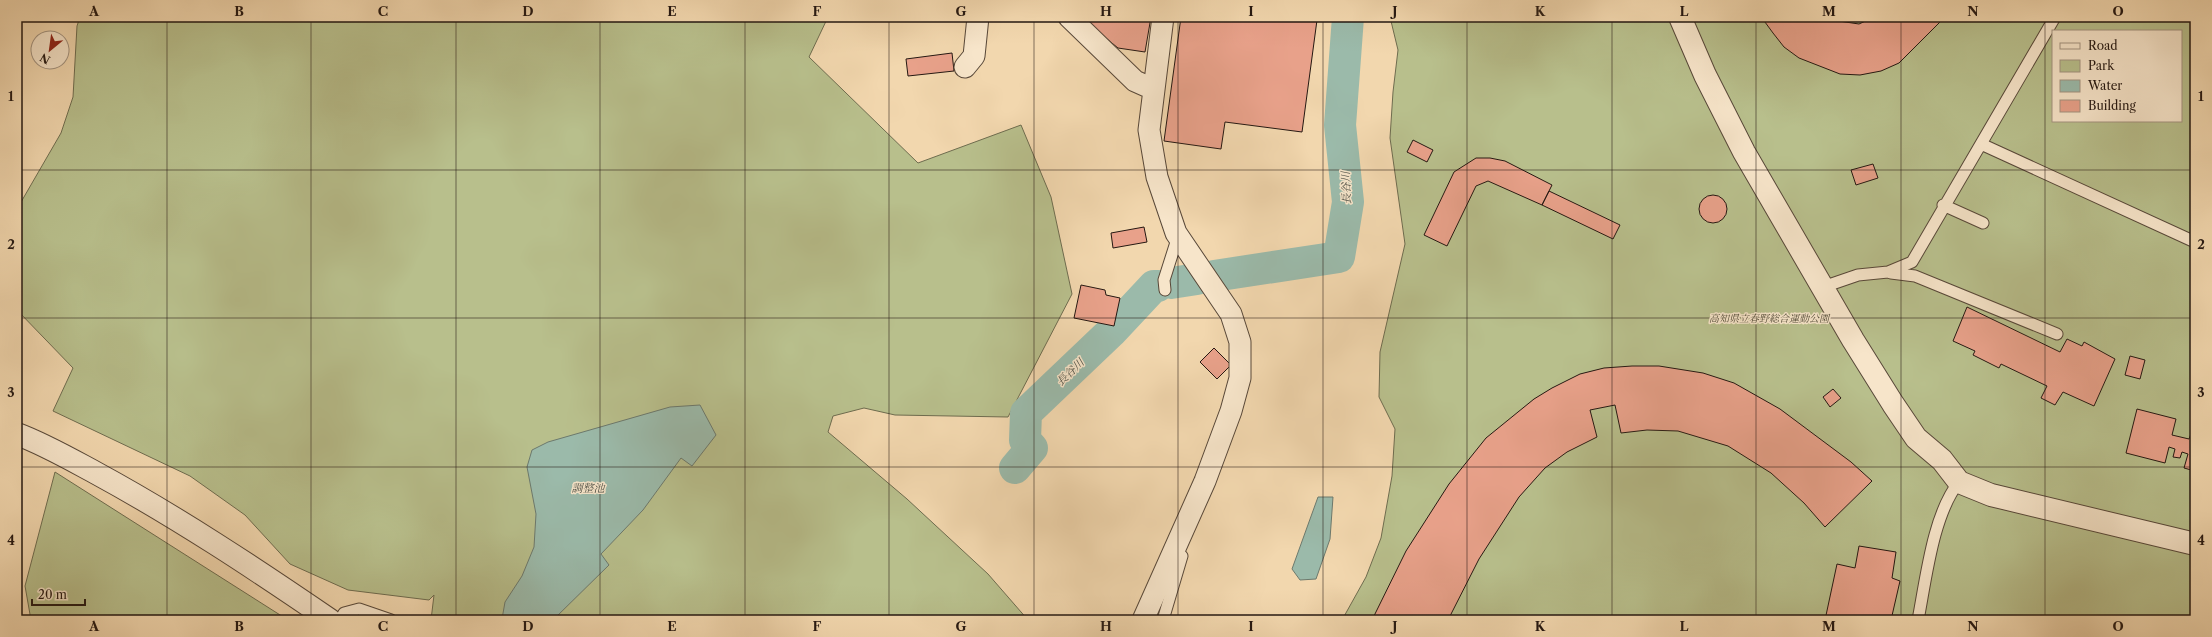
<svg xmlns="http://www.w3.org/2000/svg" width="2212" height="637" viewBox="0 0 2212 637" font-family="'Libre Caslon Text','Noto Serif JP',serif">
<rect width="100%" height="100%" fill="#f2d7ae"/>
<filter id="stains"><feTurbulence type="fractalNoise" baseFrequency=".005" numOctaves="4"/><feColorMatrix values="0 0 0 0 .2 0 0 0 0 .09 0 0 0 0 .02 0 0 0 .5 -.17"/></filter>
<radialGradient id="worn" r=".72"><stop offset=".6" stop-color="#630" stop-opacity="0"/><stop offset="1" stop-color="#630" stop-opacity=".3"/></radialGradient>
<!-- green -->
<path fill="#b8bf8c" stroke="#6e6c4f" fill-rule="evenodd" d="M80,17h748l-19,40 109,106 103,-38 30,72 21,97 -64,123 -113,-2 -31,-7 -31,8 -5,16 79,67 81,75 40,46h-597l3,-25 -5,5 -81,-10 -58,-26 -45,-49 -55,-39 -137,-65 20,-43 -56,-58v-101l44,-76 12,-36 4,-71z
M1390,17h805v603h-853l24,-43 15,-39 11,-62 3,-47 -16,-32 1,-45 25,-108 -15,-106 3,-46 5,-42zM2053,31h128v90h-128z
M55,472l233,148h-257l-6,-34z"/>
<!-- water -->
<path fill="#9bbaaa" stroke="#6c796d" d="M700,405l16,30 -24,31 -11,-8 -38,52 -42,44 8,11 -56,55 -51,-1 3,-17 17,-26 12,-29 2,-33 -9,-47 5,-17 16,-8 122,-35z
M1318,497h15l-3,42 -14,40 -16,1 -8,-11z"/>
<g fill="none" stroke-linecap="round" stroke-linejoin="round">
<!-- river -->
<path stroke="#9bbaaa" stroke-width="32" d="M1214,276l125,-19 9,-55 -8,-77 8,-108
M1171,283l26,-4
M1015,468l17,-20 -7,-8 1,-27 85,-81 43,-46h4"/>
</g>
<!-- building -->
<path fill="#e8a18a" stroke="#251812" d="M1080,17h71l-6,35 -27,-4z
M1181,17h114l22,3 -15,112 -77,-10 -4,27 -57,-8z
M1766,17h62l4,3 27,4 15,-7h71l-46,46 -18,8 -21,4 -20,-1 -41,-16 -15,-11 -11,-14 -11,-15z
M952,53l2,18 -46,5 -2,-17z
M1413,140l20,10 -6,12 -20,-10z
M1476,158h14l15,3 47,24 -10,20 -54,-24 -12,5 -29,60 -23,-11 30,-63z
M1873,164l5,14 -22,7 -5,-15z
M1549,191l71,34 -7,14 -71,-34z
M1699 209a14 14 0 1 1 28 0a14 14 0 1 1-28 0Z
M1144,227l3,15 -34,6 -2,-15z
M1081,285l24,5 1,5 14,3 -6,28 -40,-8z
M1967,307l93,45 7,-13 15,7 2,-4 31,17 -21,47 -31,-14 -8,13 -14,-7 6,-12 -46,-22 -2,4 -26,-13 2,-4 -22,-10z
M1214,348l17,17 -14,14 -17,-17z
M2130,356l15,4 -5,19 -15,-4z
M1632,366h27l44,7 31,10 46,26 71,53 21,19 -47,46 -21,-24 -33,-30 -43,-27 -50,-15 -31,-1 -26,3 -6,-28 -25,5 7,27 -30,15 -22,16 -26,29 -40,62 -31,61h-76l34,-69 43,-67 37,-46 48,-39 18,-11 28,-14 24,-6z
M1833,389l8,9 -11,9 -7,-10z
M2137,409l39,10 -4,16 17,4 6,-16v48l-11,-3 4,-14 -6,-2 -2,6 -7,-1 2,-8 -6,-2 -4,16 -39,-10z
M1859,546l37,6 -4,26 8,3 -9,39h-66l12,-56 18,4z"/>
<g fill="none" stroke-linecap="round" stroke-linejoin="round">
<defs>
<path id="service" d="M1981,144l214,98
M1943,205l40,18
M1891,273l24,3 142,58
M1823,287l35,-12 30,-3 24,-10 143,-245
M1165,290l-1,-10 14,-44
M340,620l4,-7 15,-4 32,11
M1163,620l19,-64
M1918,620c8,-41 15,-106 41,-138"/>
<path id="minor" d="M1069,17l66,64 18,8
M965,67l9,-11 4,-39
M1143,620l62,-139 26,-70 9,-33v-36l-9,-28 -55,-81 -19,-56 -8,-47 14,-113"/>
<path id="tertiary" d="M1680,17l25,58 39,77 109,188 40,64 23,34 26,22 17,22 32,13 204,49
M17,434c27,10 53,25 79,39 81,44 158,95 234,147"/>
</defs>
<!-- service casing -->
<use href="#service" stroke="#584839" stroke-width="13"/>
<!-- minor casing -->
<use href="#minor" stroke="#584839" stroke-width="23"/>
<!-- tertiary casing -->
<use href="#tertiary" stroke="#584839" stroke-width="24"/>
<!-- service -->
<use href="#service" stroke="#f7e5ca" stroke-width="11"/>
<!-- minor -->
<use href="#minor" stroke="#f7e5ca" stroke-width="21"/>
<!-- tertiary -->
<use href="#tertiary" stroke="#f7e5ca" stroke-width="22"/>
</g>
<!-- grid -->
<path fill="none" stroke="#251812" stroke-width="1" stroke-opacity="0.55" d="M167,17v603M311,17v603M456,17v603M600,17v603M745,17v603M889,17v603M1034,17v603M1178,17v603M1323,17v603M1467,17v603M1612,17v603M1756,17v603M1901,17v603M2045,17v603M17,170h2178M17,318h2178M17,467h2178"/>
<g text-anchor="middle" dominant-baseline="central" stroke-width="3" stroke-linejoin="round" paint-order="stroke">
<!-- park labels -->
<g font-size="10" font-style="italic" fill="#514a37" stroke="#f7e5ca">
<text x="1769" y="318">高知県立春野総合運動公園</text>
</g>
<!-- water labels -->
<g font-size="11" font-style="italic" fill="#4e5147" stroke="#f7e5ca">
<text transform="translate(1346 188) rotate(-93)">長谷川</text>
<text transform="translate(1070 372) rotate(-44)">長谷川</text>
<text x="588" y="488">調整池</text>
</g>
</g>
<!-- margin -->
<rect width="2212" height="637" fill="none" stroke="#f2d7ae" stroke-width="44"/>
<!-- legend -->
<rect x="2052" y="30" width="130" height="92" fill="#f7e5ca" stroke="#a39380"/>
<rect x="2060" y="43" width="20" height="6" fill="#f7e5ca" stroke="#a39380"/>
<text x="2088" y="50" font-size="12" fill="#251812">Road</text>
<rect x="2060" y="60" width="20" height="12" fill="#b8bf8c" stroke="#a39380"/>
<text x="2088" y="70" font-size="12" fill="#251812">Park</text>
<rect x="2060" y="80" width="20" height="12" fill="#9bbaaa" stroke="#a39380"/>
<text x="2088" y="90" font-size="12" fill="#251812">Water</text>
<rect x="2060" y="100" width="20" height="12" fill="#e8a18a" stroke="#a39380"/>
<text x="2088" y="110" font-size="12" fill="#251812">Building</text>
<!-- north arrow -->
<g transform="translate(50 50) rotate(209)"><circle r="19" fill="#f7e5ca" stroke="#a39380"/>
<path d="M0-3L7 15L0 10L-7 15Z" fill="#8f2418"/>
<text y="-6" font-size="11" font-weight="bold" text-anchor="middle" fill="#251812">N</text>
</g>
<!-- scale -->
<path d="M32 599v6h53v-6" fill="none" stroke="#251812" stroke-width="2"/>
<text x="38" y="599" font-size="12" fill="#251812" stroke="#f7e5ca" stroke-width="3" paint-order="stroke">20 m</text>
<rect x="22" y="22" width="2168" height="593" fill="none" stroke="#251812" stroke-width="1.5"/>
<g font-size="13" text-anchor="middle" font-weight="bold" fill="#251812">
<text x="94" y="16">A</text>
<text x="239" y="16">B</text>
<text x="383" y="16">C</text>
<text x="528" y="16">D</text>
<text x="672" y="16">E</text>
<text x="817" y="16">F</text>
<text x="961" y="16">G</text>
<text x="1106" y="16">H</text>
<text x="1251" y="16">I</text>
<text x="1395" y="16">J</text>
<text x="1540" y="16">K</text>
<text x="1684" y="16">L</text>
<text x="1829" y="16">M</text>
<text x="1973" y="16">N</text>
<text x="2118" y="16">O</text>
<text x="11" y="101">1</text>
<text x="2201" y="101">1</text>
<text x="11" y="249">2</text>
<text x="2201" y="249">2</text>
<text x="11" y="397">3</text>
<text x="2201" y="397">3</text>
<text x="11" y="545">4</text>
<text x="2201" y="545">4</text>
<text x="94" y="631">A</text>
<text x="239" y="631">B</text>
<text x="383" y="631">C</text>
<text x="528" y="631">D</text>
<text x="672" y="631">E</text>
<text x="817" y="631">F</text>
<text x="961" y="631">G</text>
<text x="1106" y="631">H</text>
<text x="1251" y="631">I</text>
<text x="1395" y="631">J</text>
<text x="1540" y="631">K</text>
<text x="1684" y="631">L</text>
<text x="1829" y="631">M</text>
<text x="1973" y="631">N</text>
<text x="2118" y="631">O</text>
</g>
<rect width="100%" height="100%" filter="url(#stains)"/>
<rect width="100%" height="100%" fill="url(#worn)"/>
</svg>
